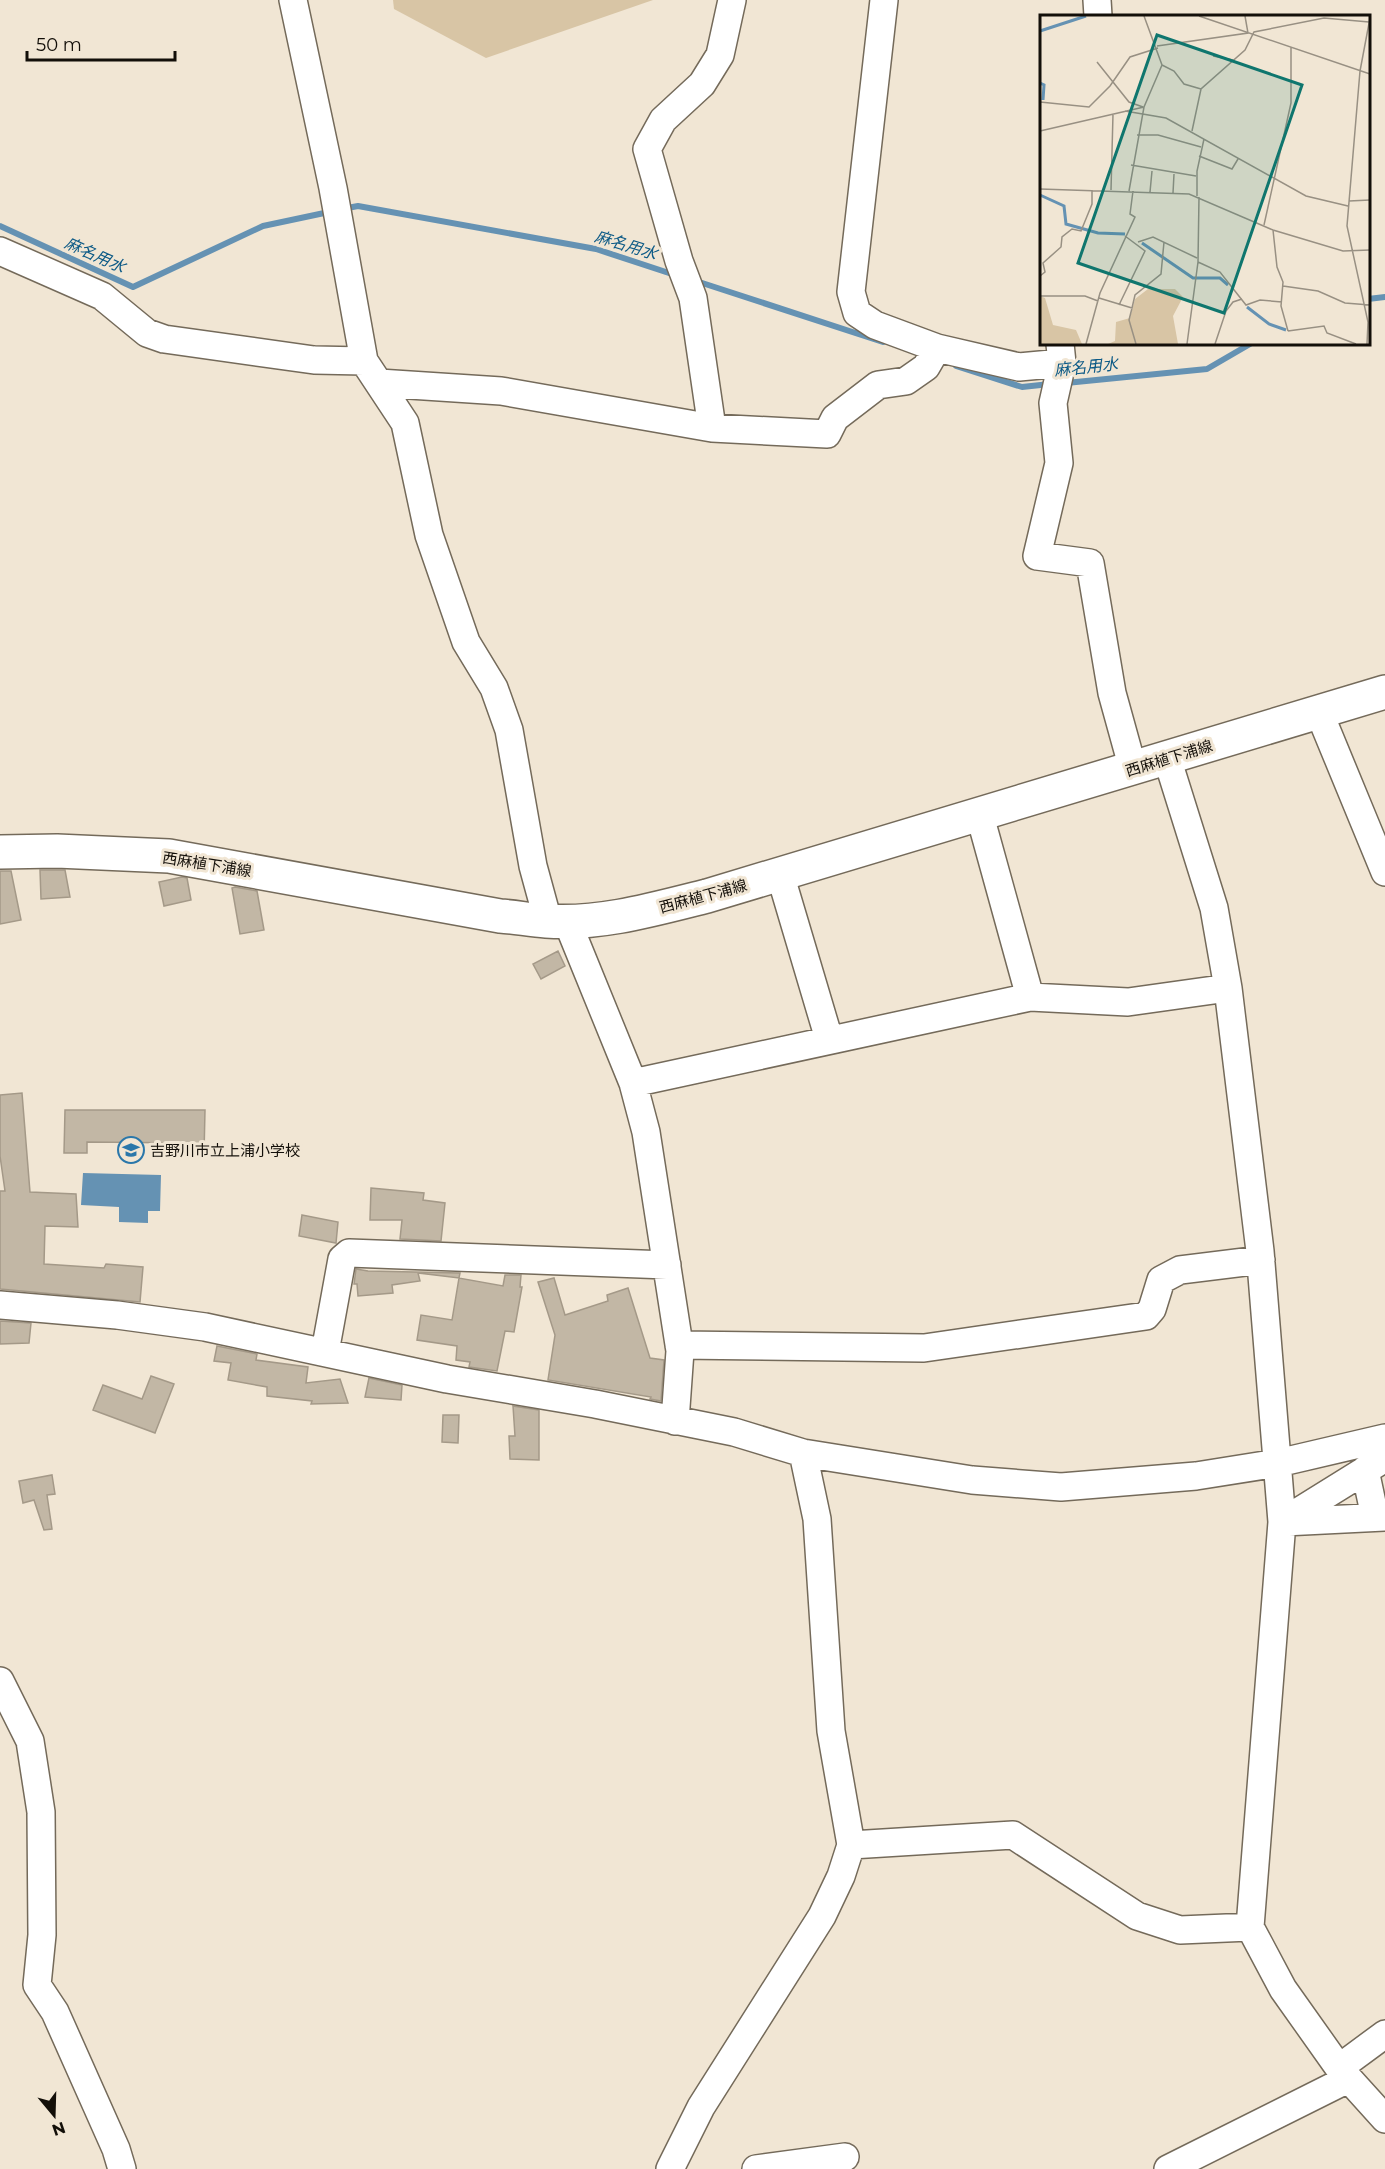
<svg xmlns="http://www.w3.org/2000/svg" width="1385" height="2169" viewBox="0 0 1385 2169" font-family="Montserrat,'Noto Sans JP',sans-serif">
<rect width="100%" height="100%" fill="#f1e6d4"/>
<!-- green -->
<path fill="#d8c5a5" d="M393,0h260l-167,58 -92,-49z"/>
<!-- water -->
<path fill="#6592b3" d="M83,1173l78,2 -1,36h-12v12l-29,-1v-15l-38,-2z"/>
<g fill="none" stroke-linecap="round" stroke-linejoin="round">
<!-- stream -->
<path stroke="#6592b3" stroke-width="6" d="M342,209l16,-3 238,43 79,26
M0,226l133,61 130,-61 66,-14
M696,281l187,61
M1368,299l17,-2
M956,366l66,21 28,-3
M1066,383l141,-14 43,-25"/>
</g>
<!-- building -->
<path fill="#c2b7a5" stroke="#a49988" stroke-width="1.5" d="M40,870h25l5,27 -29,2z
M0,871h11l10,49 -21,4z
M182,877l5,1 4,22 -27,6 -5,-24z
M235,887l22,4 7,39 -24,4 -8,-46z
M558,951l7,15 -24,13 -8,-15z
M22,1093l8,99 46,2 2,33 -33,-1 -1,38 60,4 2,-4 37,3 -3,35 -140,-13v-98h5l-5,-35v-61z
M65,1110h140l-1,45h-15v-12l-102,-1v11h-23z
M371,1188l53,5 -1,7 22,3 -4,38 -41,-2 2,-19h-32z
M302,1215l36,7 -2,21 -37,-7z
M356,1269l12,2 92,2 -1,5 -41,-5 2,8 -28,4 1,8 -35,3 -1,-12h-3z
M505,1275h16l-1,12h2l-8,45 -9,-1 -8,40 -28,-4 1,-5 -14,-2 1,-14 -40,-6 4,-25 31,5 7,-42 44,8z
M554,1278l11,37 43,-14 -1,-6 21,-7 22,70 14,2 -3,41 -11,-2 1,-2 -103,-17 7,-45 -17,-53z
M0,1321l31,2 -2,20 -29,1z
M217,1346l40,8 -1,6 52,7 -2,16 34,-4 8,24 -37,1 1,-3 -45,-5v-9l-39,-7 3,-17 -17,-2z
M151,1376l23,8 -19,49 -62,-23 10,-25 39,14z
M369,1378l33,7 -1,15 -36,-3z
M513,1406l26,4v50l-29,-1 -1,-23h6z
M443,1415h16l-1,28 -16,-1z
M52,1475l3,19 -8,1 5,34 -8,1 -10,-30 -11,3 -4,-22z"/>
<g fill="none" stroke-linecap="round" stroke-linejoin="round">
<defs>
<path id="minor" d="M293,0l40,188 31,173 41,62 24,112 37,107 28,46 15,42 24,136 15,55
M884,0l-33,292 6,21 18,12 62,23 82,19 43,-4
M1097,0l1,16
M0,251l102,45 45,37 17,6 150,21 50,1
M1060,344l2,19 -9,40 6,60 -22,93 53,7 22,130 21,76
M379,383l122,8 211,37 115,6 8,-16 43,-33 28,-4 20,-14 11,-19
M712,428l-19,-130 -14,-37 -32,-112 16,-29 39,-36 18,-29 12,-55
M1319,712l66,160
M1167,758l47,150 14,80 32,263 22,271 -32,405 33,62 56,79 46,51
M980,816l50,181
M780,874l49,165
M567,921l66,162 13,49 34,219 -5,70
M633,1083l397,-86 98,5 100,-14
M0,1305l117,10 88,12 242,52 148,25 139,28 69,21 169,27 89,7 135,-11 82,-13 107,-25
M679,1345l245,3 222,-32 6,-7 9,-29 19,-10 81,-10
M325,1352l17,-93 7,-6 318,12
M1365,1470l10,47
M1282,1522l103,-64
M1284,1522l101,-5
M0,1681l30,60 11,71 1,123 -5,50 18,27 61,137 6,20
M851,1845l162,-10 124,81 43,14 70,-3
M1339,2068l46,-34
M670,2169l31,-62 121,-191 19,-40 10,-31 -20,-114 -14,-212 -14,-66
M756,2169l89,-12
M1168,2169l180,-90"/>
<path id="major" d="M0,852l57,-1 112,5 331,60c15,1 31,4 46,5 54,4 109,-12 161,-25l678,-204"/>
</defs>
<!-- minor casing -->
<use href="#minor" stroke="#746a5a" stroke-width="30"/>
<!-- major casing -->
<use href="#major" stroke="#746a5a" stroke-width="36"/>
<!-- minor -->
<use href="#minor" stroke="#fff" stroke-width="27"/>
<!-- major -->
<use href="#major" stroke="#fff" stroke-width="33"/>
</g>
<!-- icons -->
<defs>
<symbol id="school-ring" viewBox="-11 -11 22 22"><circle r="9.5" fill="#f1e6d4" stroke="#2a77aa" stroke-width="1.5"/><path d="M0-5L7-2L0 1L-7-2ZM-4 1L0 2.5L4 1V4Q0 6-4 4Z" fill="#2a77aa"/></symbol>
</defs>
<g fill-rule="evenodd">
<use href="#school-ring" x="116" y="1135" width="30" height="30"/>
</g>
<g text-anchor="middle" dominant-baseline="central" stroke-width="6" stroke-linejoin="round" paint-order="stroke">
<!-- street labels -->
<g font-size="15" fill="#130f09" stroke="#f1e6d4">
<text transform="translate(1169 758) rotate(-17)">西麻植下浦線</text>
<text transform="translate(207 864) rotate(9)">西麻植下浦線</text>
<text transform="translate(703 896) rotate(-15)">西麻植下浦線</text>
</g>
<!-- poi labels -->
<g font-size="15" fill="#130f09" stroke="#f1e6d4" text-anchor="start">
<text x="150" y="1150">吉野川市立上浦小学校</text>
</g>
<!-- water labels -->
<g font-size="16" font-style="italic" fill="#0d5a86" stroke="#f1e6d4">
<text transform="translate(626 245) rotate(17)">麻名用水</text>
<text transform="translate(95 255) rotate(24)">麻名用水</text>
<text transform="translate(1086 367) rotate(-6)">麻名用水</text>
</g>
</g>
<!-- overview -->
<g transform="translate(1040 15)">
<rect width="330" height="330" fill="#f1e6d4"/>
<path d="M108,274h27l8,8 -10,19 5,28h-70l7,-3 1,-19 14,-4 5,-19zM0,281l5,2 8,27 23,5 6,14h-42z" fill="#d8c5a5"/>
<path fill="none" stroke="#6592b3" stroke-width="3" d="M0,16l46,-15M0,68l4,2 -1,15M0,180l24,11 2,18 32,9 27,1M102,228l51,35h27l8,7M207,292l22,17 17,6"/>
<path fill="none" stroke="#989083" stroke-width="1.5" d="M159,1l171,58M117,31l91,-13 -3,-17M173,41l20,4M57,47l32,40 14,5M122,50l12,6 10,13 17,5M320,56l-13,155 21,96 -1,22M320,56l10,-53M0,87l49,5 21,-21 20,-29 28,-9M85,96l41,7 140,78 42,10M0,116l104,-24M152,116l9,-42 44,-39 9,-18 70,-14 45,4M97,120h21l43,12M159,141l33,13 6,-10M91,150l65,11M0,174l149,5 84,36 70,21 27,-1M71,175l2,-76M89,176l15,-84 18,-42 -18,-49M110,177l2,-21M133,178l1,-19M157,181v-25l7,-32M309,186l21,-1M224,210l27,-122v-56M233,215l4,37 6,15 -2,24 7,25M98,227l15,-5 44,21M158,247l22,10 26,33 14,-5 22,2M0,261l5,-4 -2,-9 18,-16 1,-10 10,-8 9,2 11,-27v-14M243,271l35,5 27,12 25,2M0,281h45l13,5M59,283l33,10 3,-13 26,-21 3,-32M79,290l26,-54 -20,-15M92,293l-3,12 7,24M248,316l36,-5 3,7 29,11M46,329l14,-51 35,-76 -5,-3 3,-23M147,329l11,-82 1,-65M175,329l11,-33 7,-9 9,-3"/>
<path fill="#0f766e" fill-opacity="0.15" stroke="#0f766e" stroke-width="3" d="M117,20l145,50 -78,228 -146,-50z"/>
<rect width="330" height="330" fill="none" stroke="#130f09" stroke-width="3"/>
</g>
<!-- north arrow -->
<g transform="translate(54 2115) rotate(161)" stroke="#f1e6d4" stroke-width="4.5" paint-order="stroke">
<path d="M0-4.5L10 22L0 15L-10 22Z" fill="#130f09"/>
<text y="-9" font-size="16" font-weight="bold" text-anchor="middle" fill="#130f09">N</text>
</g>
<!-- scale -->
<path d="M27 51v9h148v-9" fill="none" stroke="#130f09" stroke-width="3"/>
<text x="36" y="51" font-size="18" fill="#130f09" stroke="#f1e6d4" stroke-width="4.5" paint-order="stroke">50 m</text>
</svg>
